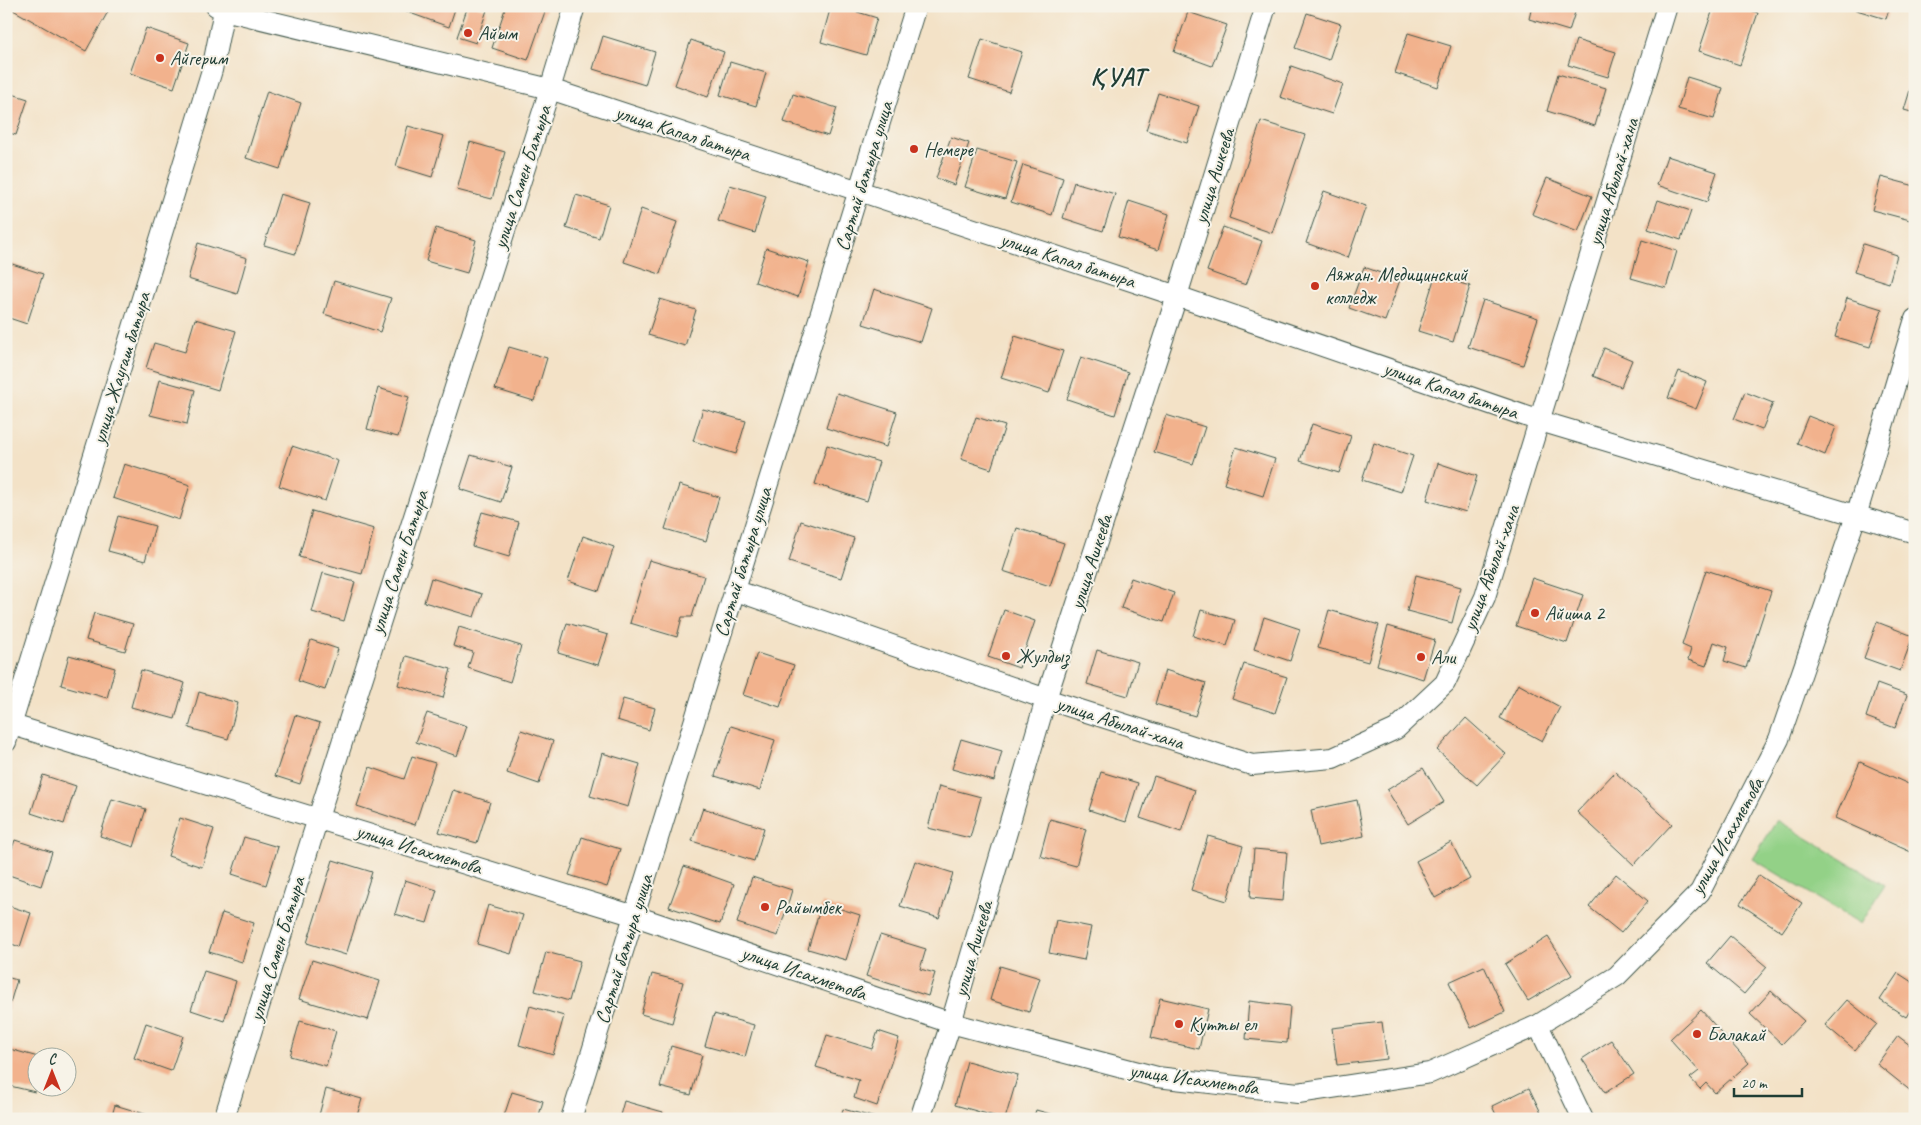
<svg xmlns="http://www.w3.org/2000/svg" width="1921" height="1125" viewBox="0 0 1921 1125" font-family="Caveat,sans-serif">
<rect width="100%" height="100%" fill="#f7f3e8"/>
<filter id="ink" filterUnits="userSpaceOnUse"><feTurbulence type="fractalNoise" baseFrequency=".02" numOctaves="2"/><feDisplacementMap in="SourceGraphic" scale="10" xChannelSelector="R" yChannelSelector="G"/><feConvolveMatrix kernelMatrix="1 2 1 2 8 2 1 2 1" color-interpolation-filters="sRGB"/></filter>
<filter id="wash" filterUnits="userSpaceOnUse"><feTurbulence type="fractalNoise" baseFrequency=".0096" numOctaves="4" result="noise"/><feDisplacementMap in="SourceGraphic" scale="20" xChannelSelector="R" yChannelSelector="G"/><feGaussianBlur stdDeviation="1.12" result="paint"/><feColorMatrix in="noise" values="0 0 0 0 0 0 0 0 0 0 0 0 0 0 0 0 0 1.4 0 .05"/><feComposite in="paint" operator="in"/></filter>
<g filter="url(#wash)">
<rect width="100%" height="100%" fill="#f3e2c7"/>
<!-- green -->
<path fill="#93d187" stroke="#59875e" d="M1777,820l108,65 -24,39 -108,-65z"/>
<g id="blocks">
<!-- building -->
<path fill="#f2b28d" d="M6,6h100l4,2 -24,43z
M409,6h47l-7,21 -42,-15z
M468,6h8l11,4 -11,33 -19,-6z
M506,6h41l-19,54 -36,-12z
M831,6h7l39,12 -11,37 -45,-13z
M1532,6h45l-8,25 -40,-12z
M1714,6h25l19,7 -18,52 -41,-14z
M1851,6h39l-4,13 -36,-11z
M1188,12l39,13 -15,41 -38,-14z
M1307,13l34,11 -12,36 -34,-12z
M146,28l43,15 -15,45 -44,-15z
M1408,33l43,13 -13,41 -43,-14z
M603,36l52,16 -10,33 -52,-16z
M982,39l40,13 -13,40 -40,-13z
M691,40l33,12 -16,45 -33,-12z
M1576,40l40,12 -8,25 -40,-12z
M730,62l36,11 -10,33 -36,-11z
M1291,66l52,18 -11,30 -52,-17z
M1558,74l48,14 -11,38 -48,-15z
M1687,77l36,11 -9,31 -36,-10z
M1914,77h1v36l-11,-3z
M267,91l34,12 -21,66 -34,-11z
M6,92l22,7 -12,36 -10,-3z
M1158,93l41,13 -12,37 -41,-13z
M793,94l44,14 -9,28 -44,-14z
M1261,121l44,14 -33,98 -43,-15z
M408,126l36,10 -12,41 -36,-11z
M951,137l18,6 -15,42 -18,-7z
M470,142l35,10 -13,47 -35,-9z
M977,150l40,12 -12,37 -40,-12z
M1667,156l50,16 -10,30 -50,-17z
M1023,165l40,13 -11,37 -41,-13z
M1881,177l34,9v18l-5,16 -38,-10z
M1547,178l45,18 -14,36 -46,-18z
M1074,182l41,12 -12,37 -40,-13z
M730,185l36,11 -11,37 -37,-12z
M1324,191l42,15 -18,52 -42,-15z
M280,194l30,9 -15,51 -31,-9z
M576,195l33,10 -10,33 -33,-10z
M1658,200l33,11 -10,29 -33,-11z
M1129,201l40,13 -11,36 -40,-13z
M641,209l36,13 -17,52 -36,-12z
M1223,227l39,14 -16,44 -39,-14z
M436,228l40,12 -9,33 -41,-12z
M1642,240l35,11 -11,37 -35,-10z
M198,243l49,15 -10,36 -49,-15z
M1863,244l34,11 -8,28 -35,-11z
M766,248l43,14 -11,35 -43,-15z
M6,262l37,12 -16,50 -21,-7z
M1364,267l36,13 -15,41 -36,-13z
M1435,276l35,10 -17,56 -35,-11z
M334,281l57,17 -11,34 -56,-18z
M874,289l58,19 -11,34 -58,-18z
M1847,298l35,11 -12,38 -35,-10z
M660,299l36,11 -11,36 -37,-11z
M1483,300l55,18 -15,47 -55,-18z
M195,319l41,12 -18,59 -72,-22 8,-25 31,9z
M1015,336l48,15 -14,42 -48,-15z
M509,347l38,11 -13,43 -39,-12z
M1604,348l28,12 -11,27 -28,-11z
M1081,357l47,15 -13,43 -48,-16z
M1679,371l28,11 -11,27 -28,-11z
M159,380l36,10 -8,34 -37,-9z
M378,388l31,9 -11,40 -31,-8z
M1745,392l28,11 -11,27 -28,-11z
M837,393l60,19 -11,35 -60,-19z
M703,409l43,12 -10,33 -43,-13z
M1166,415l39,12 -12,37 -39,-12z
M1808,416l28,11 -11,28 -28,-12z
M976,417l29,9 -14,43 -30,-10z
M1312,424l39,12 -12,37 -39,-12z
M1374,443l39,13 -12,36 -39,-12z
M827,445l52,17 -12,39 -52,-17z
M292,446l46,15 -13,40 -46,-15z
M1236,447l39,12 -12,37 -39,-12z
M471,455l41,12 -11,35 -41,-13z
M1438,463l39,13 -11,36 -39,-12z
M124,464l66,21 -11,35 -66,-22z
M679,485l40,12 -13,44 -41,-12z
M312,511l62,18 -12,45 -63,-17z
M482,512l37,10 -10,35 -37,-11z
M118,516l37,10 -10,35 -37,-10z
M801,521l53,17 -13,40 -52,-16z
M1017,528l47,15 -14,43 -47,-15z
M583,536l31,11 -15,44 -31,-10z
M649,560l55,16 -12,41h-10l-5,20 -47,-14z
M1706,570l65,21 -25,77 -22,-7 4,-14 -14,-5 -8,24 -18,-6 3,-11 -9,-4z
M323,573l32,9 -11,39 -32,-9z
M1416,575l45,12 -9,36 -45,-12z
M431,578l51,16 -8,23 -50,-15z
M1131,578l43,15 -10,29 -43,-14z
M1532,578l51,17 -16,48 -51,-17z
M1004,610l31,11 -16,47 -31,-11z
M1201,610l34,10 -8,26 -34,-10z
M1329,610l50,15 -11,37 -50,-14z
M94,613l39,11 -8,27 -39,-11z
M1264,617l36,12 -10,32 -36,-12z
M1877,622l36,14 -13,35 -36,-13z
M567,623l41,12 -10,30 -40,-12z
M1388,626l47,14 -12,39 -46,-14z
M459,627l62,19 -11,36 -42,-14 5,-16 -20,-6z
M311,640l27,9 -13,41 -27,-9z
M1097,650l41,12 -10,34 -41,-12z
M757,653l37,12 -14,42 -37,-12z
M69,655l46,13 -8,30 -46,-13z
M406,656l45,13 -8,29 -45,-13z
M1244,664l43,13 -12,36 -43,-14z
M141,670l44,13 -10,36 -44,-12z
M1165,670l41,13 -11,33 -40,-12z
M1518,684l42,23 -18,34 -42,-23z
M1877,684l30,11 -12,33 -29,-11z
M199,692l39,11 -10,36 -39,-11z
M623,699l32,9 -6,22 -32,-10z
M427,713l40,13 -10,30 -41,-14z
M295,715l25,8 -20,61 -25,-8z
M1466,718l40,36 -29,31 -40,-35z
M731,726l44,14 -15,50 -45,-14z
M521,730l32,11 -14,43 -32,-11z
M961,739l41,12 -8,30 -42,-12z
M602,753l38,11 -12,43 -38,-11z
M412,756l23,7 -20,62 -58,-19 13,-39 34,12z
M1860,762l55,25v57l-4,8 -76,-34z
M1423,768l21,34 -36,22 -21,-34z
M1101,772l37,11 -12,39 -37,-12z
M1615,772l57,52 -38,41 -57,-53z
M43,775l33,11 -12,38 -33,-11z
M1154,776l41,14 -14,42 -41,-14z
M939,786l42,11 -11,41 -42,-10z
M453,790l37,12 -13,41 -38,-11z
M112,799l34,10 -12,38 -34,-11z
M1357,800l7,36 -46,10 -7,-36z
M703,808l61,20 -10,33 -62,-20z
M180,818l34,11 -12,38 -34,-11z
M1050,819l36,10 -10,37 -36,-10z
M1208,836l35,10 -16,55 -36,-11z
M244,837l34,10 -12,38 -34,-11z
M582,837l38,12 -13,38 -38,-12z
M15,840l37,12 -11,34 -35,-12v-9z
M1451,842l19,37 -35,19 -19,-37z
M1254,849l33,3 -4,49 -33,-3z
M333,860l39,12 -26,83 -39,-12z
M915,861l38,12 -14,45 -39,-12z
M684,866l50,18 -14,40 -51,-17z
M1616,874l32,27 -27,32 -32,-26z
M1759,875l43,28 -20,29 -42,-28z
M752,877l40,13 -14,46 -41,-13z
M405,880l32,10 -10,33 -32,-9z
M822,903l38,12 -14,45 -38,-11z
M6,905l25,8 -11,34 -14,-5z
M488,905l35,10 -12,39 -34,-10z
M222,913l32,10 -12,39 -33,-10z
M1056,920l35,7 -7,33 -35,-7z
M880,935l46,14 -6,20 15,4 -7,23 -62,-20z
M1730,936l37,31 -23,27 -37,-31z
M1548,937l24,38 -44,26 -23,-37z
M546,952l34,9 -11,40 -34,-10z
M312,960l68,21 -12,39 -69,-21z
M1000,966l40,12 -11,34 -39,-12z
M1484,966l21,46 -34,16 -22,-46z
M204,971l32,10 -12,40 -33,-11z
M1898,973l17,11v19l-9,14 -26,-17z
M652,974l31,8 -11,41 -31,-9z
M6,977l11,3 -10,33h-1z
M1771,991l33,30 -22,23 -32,-30z
M1160,998l48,11 -9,40 -48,-11z
M1847,1000l30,24 -22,26 -30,-25z
M1249,1001l41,5 -3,37 -41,-4z
M530,1006l34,10 -11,39 -34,-10z
M1701,1010l48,53 -34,30 -9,-10 -6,6 -10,-11 9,-7 -29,-32z
M714,1014l40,11 -9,32 -40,-11z
M300,1021l36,10 -10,35 -36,-10z
M1382,1022l5,37 -50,6 -5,-37z
M146,1023l37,13 -12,35 -37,-13z
M878,1031l21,7 -22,68 -23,-8 5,-18 -43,-13 11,-32 45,14z
M1898,1036l17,13v39l-3,4 -35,-28z
M1611,1040l23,34 -29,19 -23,-34z
M671,1046l31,9 -11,40 -31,-8z
M6,1048l32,9v27l-3,8 -29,-7z
M967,1061l51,14 -13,44 -50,-14z
M1529,1088l15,31h-46l-6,-13z
M326,1089l36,10 -6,20h-38z
M512,1092l31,9 -5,18h-35z
M624,1101l39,11 -2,7h-42z
M115,1105l43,13v1h-47z
M843,1109l33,9v1h-35z
M1036,1110l29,8v1h-32z"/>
</g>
</g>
<g filter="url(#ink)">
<use href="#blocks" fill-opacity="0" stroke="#3f564a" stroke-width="1"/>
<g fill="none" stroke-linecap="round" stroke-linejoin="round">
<defs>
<path id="minor" d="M216,6l8,4 326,79 627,207 363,125 375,112
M734,590l312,109 206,66 81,-7 63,-29 49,-46 40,-86 182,-591
M6,723l629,193 316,107 206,54 141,16 132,-20 108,-48 79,-49 83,-84 79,-153 77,-223 59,-197
M6,742l206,-672 12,-60
M1538,1025l45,94
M224,1119l94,-301 232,-729 25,-83
M571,1119l345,-1113
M920,1119l31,-96 95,-324 131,-403 89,-290"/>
</defs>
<!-- minor casing -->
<use href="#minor" stroke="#3f564a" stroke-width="22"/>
<!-- minor -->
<use href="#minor" stroke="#fff" stroke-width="20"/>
</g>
</g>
<!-- markers -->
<g fill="#c8321e" stroke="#f7f3e8" stroke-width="2">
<circle cx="468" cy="33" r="5"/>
<circle cx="160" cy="58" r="5"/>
<circle cx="914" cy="149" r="5"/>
<circle cx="1315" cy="286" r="5"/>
<circle cx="1535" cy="613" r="5"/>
<circle cx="1006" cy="656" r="5"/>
<circle cx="1421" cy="657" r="5"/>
<circle cx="765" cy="907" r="5"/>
<circle cx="1179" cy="1024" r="5"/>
<circle cx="1697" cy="1034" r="5"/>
</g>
<g text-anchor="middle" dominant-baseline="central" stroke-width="4" stroke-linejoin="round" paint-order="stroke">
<!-- poi labels -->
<g font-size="20" fill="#1f3d34" stroke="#f7f3e8" text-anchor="start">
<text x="478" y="33">Айым</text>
<text x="170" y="58">Айгерим</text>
<text x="924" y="149">Немере</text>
<text x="1325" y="274">Аяжан. Медицинский<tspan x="1325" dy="23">колледж</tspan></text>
<text x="1545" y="613">Айиша 2</text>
<text x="1016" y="656">Жулдыз</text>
<text x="1431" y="657">Али</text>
<text x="775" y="907">Райымбек</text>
<text x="1189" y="1024">Кутты ел</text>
<text x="1707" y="1034">Балакай</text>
</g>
<!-- street labels -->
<g font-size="20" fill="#1f3d34" stroke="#f7f3e8">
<text transform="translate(683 133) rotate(18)">улица Капал батыра</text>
<text transform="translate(864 176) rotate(-73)">Сартай батыра улица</text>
<text transform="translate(1214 176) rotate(-73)">улица Ашкеева</text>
<text transform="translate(522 177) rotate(-72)">улица Самен Батыра</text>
<text transform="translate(1613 182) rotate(-73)">улица Абылай-хана</text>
<text transform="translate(1068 260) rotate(18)">улица Капал батыра</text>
<text transform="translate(121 368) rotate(-73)">улица Жаугаш батыра</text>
<text transform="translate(1451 390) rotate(19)">улица Капал батыра</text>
<text transform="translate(399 562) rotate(-72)">улица Самен Батыра</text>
<text transform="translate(743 562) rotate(-73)">Сартай батыра улица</text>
<text transform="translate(1091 562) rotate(-72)">улица Ашкеева</text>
<text transform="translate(1491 568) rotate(-70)">улица Абылай-хана</text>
<text transform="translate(1120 723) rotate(18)">улица Абылай-хана</text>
<text transform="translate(1727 836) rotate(-61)">улица Исахметова</text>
<text transform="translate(419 849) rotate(17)">улица Исахметова</text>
<text transform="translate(277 949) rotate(-73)">улица Самен Батыра</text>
<text transform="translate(624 949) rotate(-73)">Сартай батыра улица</text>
<text transform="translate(973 949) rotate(-74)">улица Ашкеева</text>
<text transform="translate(804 973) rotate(19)">улица Исахметова</text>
<text transform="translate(1194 1079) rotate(8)">улица Исахметова</text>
</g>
<!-- district labels -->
<g font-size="25" font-weight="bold" letter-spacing="1" fill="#1f3d34" stroke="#f7f3e8">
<text x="1118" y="77">ҚУАТ</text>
</g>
</g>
<!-- margin -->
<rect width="1921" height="1125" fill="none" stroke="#f7f3e8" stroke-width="25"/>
<!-- north arrow -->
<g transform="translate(52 1072)"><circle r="24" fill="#f7f3e8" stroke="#a1aaa0"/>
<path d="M0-4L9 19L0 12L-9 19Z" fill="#c8321e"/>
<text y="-8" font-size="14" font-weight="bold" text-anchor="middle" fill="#1f3d34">С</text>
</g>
<!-- scale -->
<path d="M1734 1088v8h68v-8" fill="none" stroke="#1f3d34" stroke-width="2.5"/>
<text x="1741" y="1088" font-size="15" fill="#1f3d34" stroke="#f7f3e8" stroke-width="4" paint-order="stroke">20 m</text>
</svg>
